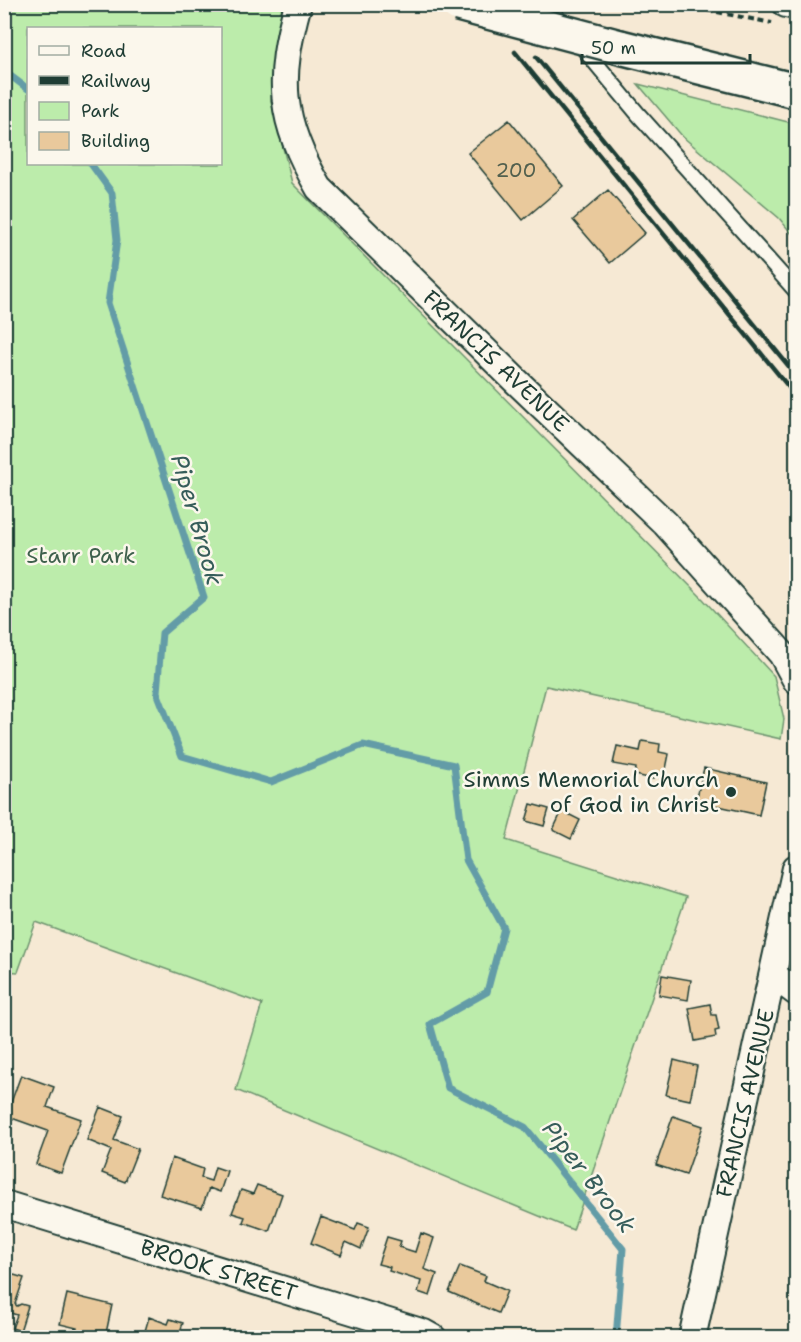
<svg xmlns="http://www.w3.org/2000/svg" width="801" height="1342" viewBox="0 0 801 1342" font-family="'Shantell Sans',sans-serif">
<rect width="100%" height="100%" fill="#f6e9d4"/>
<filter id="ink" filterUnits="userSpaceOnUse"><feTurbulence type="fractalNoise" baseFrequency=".0167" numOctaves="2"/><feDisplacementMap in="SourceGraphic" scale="12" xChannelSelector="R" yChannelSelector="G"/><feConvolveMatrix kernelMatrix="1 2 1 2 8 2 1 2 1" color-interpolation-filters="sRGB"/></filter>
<g filter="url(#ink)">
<!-- green -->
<path fill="#bcecab" stroke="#6e9470" stroke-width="1.5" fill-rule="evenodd" d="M4,5h278l-11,96 21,82 411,416 71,77 10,43 -3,20 -235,-53 -40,154 180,57 -113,333 -337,-140 26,-86 -226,-82 -18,50 -13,-1zM28,28h192v136h-192z
M638,84l158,40v115l-17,-21 -96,-81z"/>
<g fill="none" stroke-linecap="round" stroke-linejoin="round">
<!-- stream -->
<path stroke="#649ca7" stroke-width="7" d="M4,71l24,18
M91,164l21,29 5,47 -9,63 96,294 -42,36 -5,59 25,64 89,26 92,-37 91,20 12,95 38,68 -17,64 -57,32 18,64 77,39 98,122 -7,89"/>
</g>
<!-- building -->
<path fill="#e9c99c" stroke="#1f3d34" stroke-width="1.5" d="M509,120l54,66 -40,34 -55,-67z
M608,190l37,43 -35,30 -37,-43z
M642,741l18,3 -1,8 10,2 -4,20 -11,-2 -1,7 -18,-4 1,-7 -23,-4 4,-18 23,5z
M704,768l62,14 -7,33 -63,-14z
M531,804l18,5 -5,17 -18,-5z
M562,811l18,9 -9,19 -18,-9z
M662,975l29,5 -3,20 -29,-5z
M710,1004l2,11h4l3,15 -4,1 1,6 -21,4 -6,-33z
M674,1060l23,6 -7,34 -24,-5z
M21,1075l33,12 -7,20 34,12 -20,54 -25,-9 12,-33 -42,-15z
M100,1107l23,9 -9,24 24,9 -13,33 -23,-9 9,-23 -24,-10z
M673,1116l30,10 -17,49 -30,-10z
M172,1158l31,11 -2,9 10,3 4,-14 12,4 -7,21 -11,-4 -7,20 -42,-13z
M257,1185l25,9 -13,37 -26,-9 2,-5 -13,-4 9,-23 12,4z
M321,1217l34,13 3,-7 11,4 -8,22 -15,-7 -5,13 -30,-12z
M421,1233l13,5 -10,31 13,5 -7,22 -12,-4 3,-11 -32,-10 1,-4 -12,-3 9,-27 14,4 -2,6 16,5z
M460,1266l26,10 -2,5 23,10 -9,22 -49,-21z
M4,1272l20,6 -9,26 2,2 4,-2 7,2 -8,25 -8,-3 5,-13 -13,-4z
M67,1294l45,11 -7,33h-31l3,-10 -17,-4z
M149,1317l19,7 2,-5 13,4 -5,15h-35z"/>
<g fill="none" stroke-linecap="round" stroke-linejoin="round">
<defs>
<path id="lane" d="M547,4l17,22
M579,43l59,71 158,177"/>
<path id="street" d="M298,4c-21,76 -19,115 21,184l196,192 150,143 117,131 14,26
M786,4l10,2
M773,975l23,17
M4,1204l420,129 9,5
M692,1338l104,-470"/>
<path id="secondary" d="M620,47l176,44"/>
</defs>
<!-- lane casing -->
<use href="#lane" stroke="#1f3d34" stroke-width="18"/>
<!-- street casing -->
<use href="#street" stroke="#1f3d34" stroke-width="30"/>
<!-- secondary casing -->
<use href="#secondary" stroke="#1f3d34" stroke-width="38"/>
<!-- path -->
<path stroke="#1f3d34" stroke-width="4" stroke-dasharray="6 4.5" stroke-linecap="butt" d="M676,4l96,19"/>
<!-- lane -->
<use href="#lane" stroke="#fbf7ec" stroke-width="14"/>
<!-- street -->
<use href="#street" stroke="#fbf7ec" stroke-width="26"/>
<!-- secondary -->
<use href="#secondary" stroke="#fbf7ec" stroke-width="33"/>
<!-- rail -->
<path stroke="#1f3d34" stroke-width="4.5" d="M515,52l281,344
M536,57l260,318"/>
<defs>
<path id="secondary-bridge" d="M458,4l162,43"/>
</defs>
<!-- secondary-bridge casing -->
<use href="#secondary-bridge" stroke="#1f3d34" stroke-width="38" stroke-linecap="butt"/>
<!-- secondary-bridge -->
<use href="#secondary-bridge" stroke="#fbf7ec" stroke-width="33"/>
</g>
</g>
<!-- markers -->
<circle fill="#1f3d34" stroke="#fbf7ec" stroke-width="2" cx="731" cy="792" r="6"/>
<g text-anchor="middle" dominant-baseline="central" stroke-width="5" stroke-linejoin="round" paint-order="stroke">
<!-- number labels -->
<g font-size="20" fill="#52604e">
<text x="516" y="170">200</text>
</g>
<!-- street labels -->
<g font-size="22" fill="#1f3d34" stroke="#fbf7ec">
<text transform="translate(496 361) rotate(44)">FRANCIS AVENUE</text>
<text transform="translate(745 1103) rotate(-77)">FRANCIS AVENUE</text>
<text transform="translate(219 1270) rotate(17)">BROOK STREET</text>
</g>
<!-- park labels -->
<g font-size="22" fill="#3e604c" stroke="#fbf7ec">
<text x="81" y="555">Starr Park</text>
</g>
<!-- poi labels -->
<g font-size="22" fill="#1f3d34" stroke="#fbf7ec" text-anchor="end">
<text x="719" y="779">Simms Memorial Church<tspan x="719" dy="25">of God in Christ</tspan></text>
</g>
<!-- water labels -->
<g font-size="24" font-style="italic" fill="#365d5a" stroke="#fbf7ec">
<text transform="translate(197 520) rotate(74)">Piper Brook</text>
<text transform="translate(589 1177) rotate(52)">Piper Brook</text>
</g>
</g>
<!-- margin -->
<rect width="801" height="1342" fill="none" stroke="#fbf7ec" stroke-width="24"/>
<rect x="12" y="12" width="777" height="1318" fill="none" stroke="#1f3d34" stroke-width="2" filter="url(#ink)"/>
<!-- legend -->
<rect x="27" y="27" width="195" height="138" fill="#fbf7ec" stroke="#a3ada2" stroke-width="1.5"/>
<rect x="39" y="46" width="30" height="9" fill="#fbf7ec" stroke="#a3ada2" stroke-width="1.5"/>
<text x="81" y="57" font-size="18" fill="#1f3d34">Road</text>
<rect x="39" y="76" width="30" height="9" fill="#1f3d34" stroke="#a3ada2" stroke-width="1.5"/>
<text x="81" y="87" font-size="18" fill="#1f3d34">Railway</text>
<rect x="39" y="102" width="30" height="18" fill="#bcecab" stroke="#a3ada2" stroke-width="1.5"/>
<text x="81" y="117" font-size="18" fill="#1f3d34">Park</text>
<rect x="39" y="132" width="30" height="18" fill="#e9c99c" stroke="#a3ada2" stroke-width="1.5"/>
<text x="81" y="147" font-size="18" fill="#1f3d34">Building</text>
<!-- scale -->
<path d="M582 54v9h168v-9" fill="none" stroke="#1f3d34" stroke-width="3"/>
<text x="591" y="54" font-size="18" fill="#1f3d34" stroke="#fbf7ec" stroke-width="4.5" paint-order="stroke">50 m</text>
</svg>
